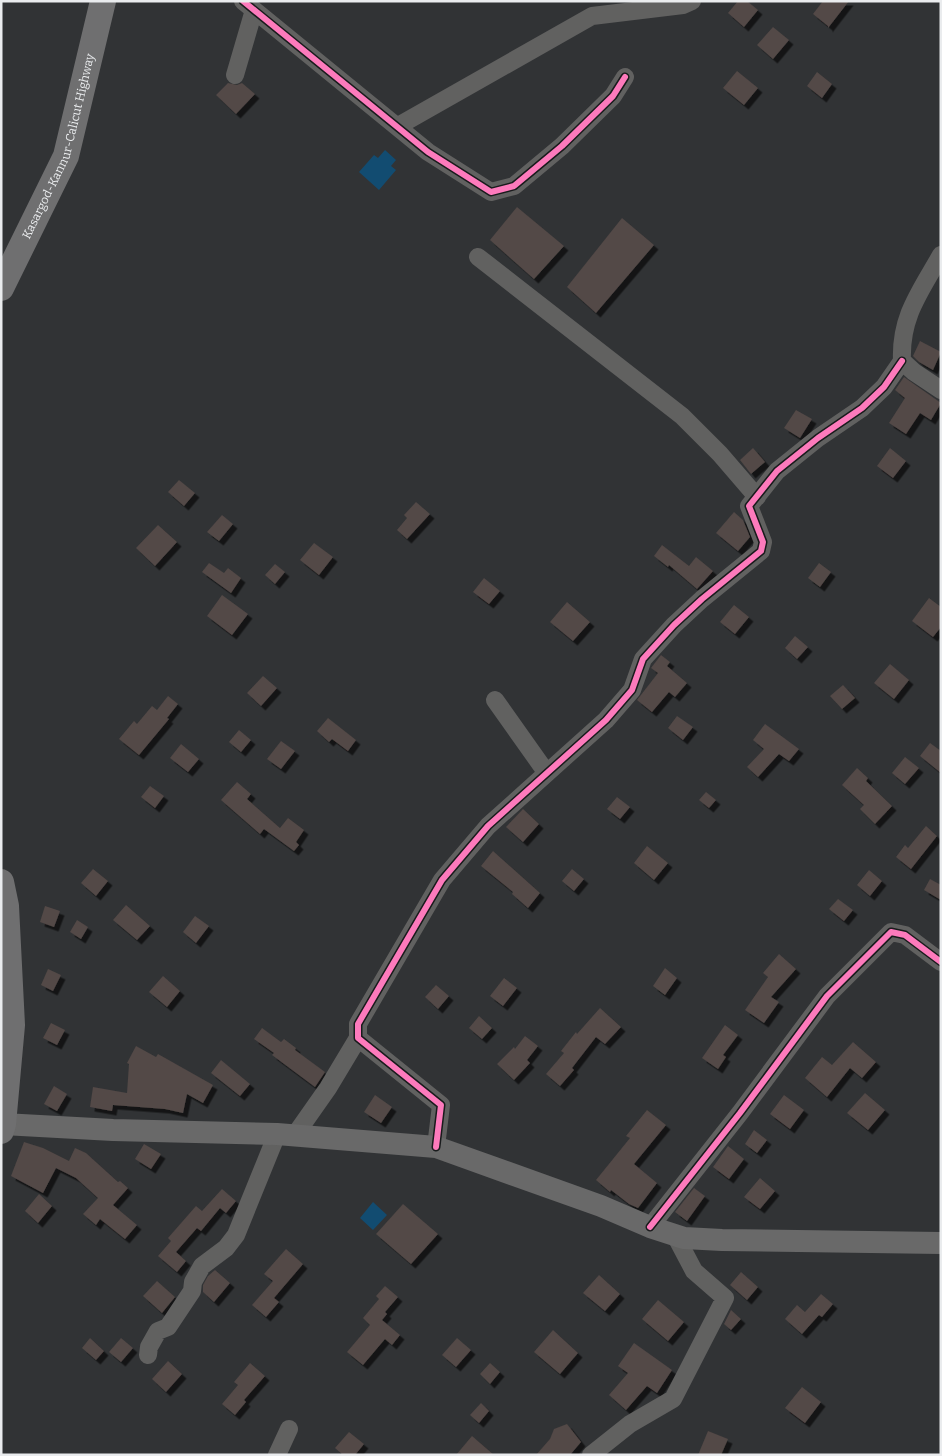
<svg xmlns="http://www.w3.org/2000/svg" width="942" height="1456" viewBox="0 0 942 1456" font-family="Bitter,serif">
<defs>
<filter id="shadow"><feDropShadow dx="4.5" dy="4.5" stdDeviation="0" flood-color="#0009"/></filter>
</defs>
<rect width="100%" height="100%" fill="#313335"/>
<!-- water -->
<path fill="#124c71" d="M385,150l11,10 -5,6 5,4 -17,20 -20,-18 15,-17 4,3z
M373,1202l14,13 -14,15 -13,-12z"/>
<!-- building -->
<path fill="#524846" filter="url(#shadow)" d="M738,1h9l11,9 -14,17 -16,-14z
M823,1h26l-21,27v-2l-15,-12z
M773,27l16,13 -16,19 -16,-14z
M737,71l21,17 -14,17 -21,-17z
M817,72l15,12 -10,14 -15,-12z
M228,83l9,2 5,-2 13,11 -19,20 -20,-19z
M517,207l47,39 -30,33 -44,-39z
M622,218l32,27 -58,68 -29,-26z
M920,341l21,11 -8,18 -14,-8 -6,-6z
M904,377l37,26 -10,17 -11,-7 -14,21 -17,-11 16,-25 -10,-8z
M796,410l16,9 -12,19 -16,-10z
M753,448l12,14 -14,12 -11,-14z
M890,448l16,13 -13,17 -16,-12z
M179,480l16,13 -11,13 -16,-14z
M416,502l14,12 -23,25 -10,-9 10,-12 -3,-3z
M734,512l9,8 7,17 -12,14 -22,-18z
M222,515l11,9 -14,17 -12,-9z
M158,525l19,17 -22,24 -19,-18z
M314,543l19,14 -14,18 -19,-15z
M662,545l27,21 7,-9 17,14 -16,18 -28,-24 -1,2 -14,-11z
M209,563l15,10 4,-5 13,10 -10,15 -29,-21z
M819,563l12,9 -11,15 -12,-9z
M275,564l10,8 -10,12 -10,-9z
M484,578l16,13 -11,13 -16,-12z
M222,595l26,19 -16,21 -25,-19z
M929,598l12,9v20l-8,10 -21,-16z
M567,602l23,20 -17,19 -23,-19z
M734,605l15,12 -14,17 -15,-12z
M795,636l13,11 -11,12 -12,-11z
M661,655l9,7 -3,4 20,17 -12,14 -6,-5 -17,20 -15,-12 21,-27 -7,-5z
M890,664l19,16 -15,19 -20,-16z
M263,676l14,12 -16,18 -14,-13z
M843,685l12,13 -13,11 -12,-13z
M168,696l10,8 -11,14 2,1 -30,36 -20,-16 15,-18 3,3 15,-18 5,4z
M677,716l16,11 -10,13 -15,-12z
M328,718l28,22 -8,11 -16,-12 -3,3 -12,-11z
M765,724l34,25 -10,12 -10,-7 -21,23 -11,-10 17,-18 -11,-9z
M239,730l12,10 -10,12 -12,-10z
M281,741l14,10 -14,18 -14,-10z
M930,743l11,8v22l-21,-17z
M181,744l18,15 -11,13 -18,-14z
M905,757l14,11 -14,16 -13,-11z
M857,768l11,10 -2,3 26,25 -17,18 -15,-15 4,-4 -22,-20z
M237,782l14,12 -4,5 33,29 8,-10 16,12 -8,12 3,3 -5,6 -30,-22 -4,5 -39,-34z
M150,786l14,10 -9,12 -14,-11z
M706,792l10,8 -7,8 -10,-8z
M617,797l13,10 -10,12 -13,-10z
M523,809l16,15 -16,18 -17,-15z
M926,826l11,10 -26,33 -15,-12 9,-12 3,3z
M647,846l21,17 -14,17 -20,-17z
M493,851l47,42 -12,15 -16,-14 1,-2 -32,-26z
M93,869l15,12 -12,15 -15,-13z
M572,869l12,10 -10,12 -12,-10z
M869,870l13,11 -12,15 -13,-11z
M930,879l11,6v15l-17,-10z
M838,899l15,11 -9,11 -15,-12z
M126,905l24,21 -13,14 -24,-20z
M45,906l15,5 -6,16 -14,-5z
M195,916l14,10 -13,17 -13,-11z
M77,920l11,7 -7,12 -11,-7z
M779,954l17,15 -25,28 8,5 -15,21 -19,-13 23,-33 -5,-4z
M665,968l12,10 -12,17 -12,-9z
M48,969l13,6 -8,16 -12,-6z
M163,976l17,15 -13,16 -18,-15z
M504,978l13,10 -14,18 -13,-10z
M436,985l13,11 -11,13 -13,-12z
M600,1008l21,19 -16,17 -9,-7 -24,31 2,2 -14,16 -14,-12 18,-21 -3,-2 15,-19 1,2z
M479,1016l13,12 -10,11 -13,-11z
M51,1023l14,7 -8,15 -14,-7z
M725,1025l13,10 -15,20 3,2 -8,12 -16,-11z
M262,1028l19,14 3,-3 12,9 -1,2 30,22 -10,15 -43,-32 2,-2 -20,-14z
M525,1036l13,10 -11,14 3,3 -16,17 -17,-16 17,-17 1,2z
M853,1042l23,20 -14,16 -12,-10 -23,29 -22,-19 17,-21 10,8z
M136,1046l20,11 2,-3 55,31 -10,18 -16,-9 -4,19 -18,-4 -52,-4 -1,6 -22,-4 3,-20 34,6 2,-29 -2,-1z
M221,1060l29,24 -10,12 -29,-23z
M54,1086l13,8 -10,17 -13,-7z
M865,1093l20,17 -17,20 -21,-17z
M375,1095l17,12 -11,16 -17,-11z
M784,1095l20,15 -14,19 -20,-15z
M647,1110l19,15 -32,39 23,19 -19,25 -9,-4 -18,-14 -1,2 -14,-12 34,-42 -4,-2z
M754,1130l13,10 -10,13 -12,-9z
M24,1142l19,6 26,13 6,-13 11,5 32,29 2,-1 8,7 -15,17 24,20 -12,14 -25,-20 -4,6 -13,-11 15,-16 -22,-20 -20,-10 -13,25 -32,-17z
M144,1144l17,10 -10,15 -16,-10z
M728,1146l16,13 -15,20 -16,-12z
M760,1178l15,13 -15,18 -16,-12z
M694,1188l11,8 -18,25 -12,-9z
M222,1189l14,12 -10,12 -6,-5 -19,23 -4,-3 -21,24 10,9 -9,11 -19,-16 13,-15 -3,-3 28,-32 6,5z
M39,1194l13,12 -14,17 -13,-12z
M403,1204l35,30 -27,30 -35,-30z
M286,1249l17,15 -29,34 5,4 -13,15 -14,-12 21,-24 -9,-7z
M215,1270l15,13 -16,19 -11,-10v-7l5,-9z
M741,1272l17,15 -11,13 -17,-15z
M599,1275l21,19 -15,17 -22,-18z
M157,1281l18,16 -13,16 -19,-17z
M385,1286l13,11 -13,15 2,2 -5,6 18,15 -8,10 -7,-6 -22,26 -16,-13 23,-27 -7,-7 16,-19 -3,-3z
M821,1294l12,10 -11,13 -3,-2 -17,19 -17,-15 12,-14 8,7z
M658,1300l26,22 -16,19 -26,-22z
M731,1310l10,9 -10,11 -7,-6z
M553,1330l25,23 -18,21 -26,-22z
M90,1338l14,13 -8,9 -14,-12z
M121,1338l12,10 -12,14 -12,-10z
M457,1338l14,12 -15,17 -14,-12z
M634,1343l38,27 -15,23 -10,-7 -21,24 -17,-15 19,-22 -10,-7z
M168,1361l14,13 -16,18 -14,-13z
M250,1363l15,13 -21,24 2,2 -11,13 -13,-11 16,-19 -4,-3z
M490,1363l10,9 -10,12 -10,-10z
M802,1387l19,15 -16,21 -20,-15z
M481,1403l8,8 -10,12 -9,-8z
M567,1424l14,18 -11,13h-34l14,-16 4,-10z
M708,1431l20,8 -7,16h-23z
M349,1432l15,12 -9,11h-12l-8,-7z
M472,1436l22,19h-38z"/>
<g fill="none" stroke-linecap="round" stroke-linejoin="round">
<!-- minor -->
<path stroke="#616160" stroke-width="18" d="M243,1l185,151 63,40 23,-6 48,-40 51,-50 12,-19
M235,75l19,-65
M398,126l194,-110 91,-11 9,-4
M941,255c-21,37 -41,62 -39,106l12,11 27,18
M478,257l204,159 38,38 37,43
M495,700l51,72
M295,1135l33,-47 30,-50
M436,1147l5,-42 -83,-67v-14l84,-144 46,-54 118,-106 26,-30 11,-31 31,-34 28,-26 59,-48 2,-9 -14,-36 28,-35 41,-33 44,-30 22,-21 18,-26
M650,1227l90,-114 87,-117 64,-64 14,3 36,27
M148,1355l1,-8 9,-16 10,-4 24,-36 1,-9 9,-16 24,-18 10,-13 41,-101
M277,1455l12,-26
M591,1455l39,-31 43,-25 52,-101 -31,-27 -19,-36"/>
<!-- major -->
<path stroke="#696969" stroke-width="22" d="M3,1124l110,6 164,4 159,13 165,59 49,21 34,11 38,2 219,3"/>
<!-- highway -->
<g stroke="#6f6f70" stroke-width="26">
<path id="s1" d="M1,288l65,-132 37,-155"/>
<path d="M1,882l5,24 6,119 -9,99 -2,7"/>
</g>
<defs>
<path id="cycleway" d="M243,1l185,151 63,40 23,-6 48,-40 51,-50 12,-19
M436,1147l5,-42 -83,-67v-14l84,-144 46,-54 118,-106 26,-30 11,-31 31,-34 28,-26 59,-48 2,-9 -14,-36 28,-35 41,-33 44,-30 22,-21 18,-26
M650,1227l90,-114 87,-117 64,-64 14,3 36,27"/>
</defs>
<!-- cycleway casing -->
<use href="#cycleway" stroke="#191b1c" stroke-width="9"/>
<!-- cycleway -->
<use href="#cycleway" stroke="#fd7abc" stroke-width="6"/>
</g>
<g text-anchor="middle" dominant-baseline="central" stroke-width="4" stroke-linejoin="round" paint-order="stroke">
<!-- street labels -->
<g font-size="12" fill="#eaecee" stroke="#191b1c">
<text stroke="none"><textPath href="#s1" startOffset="154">Kasargod-Kannur-Calicut Highway</textPath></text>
</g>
</g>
<!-- border -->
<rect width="942" height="1456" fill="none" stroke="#eaecee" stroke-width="5"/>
</svg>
